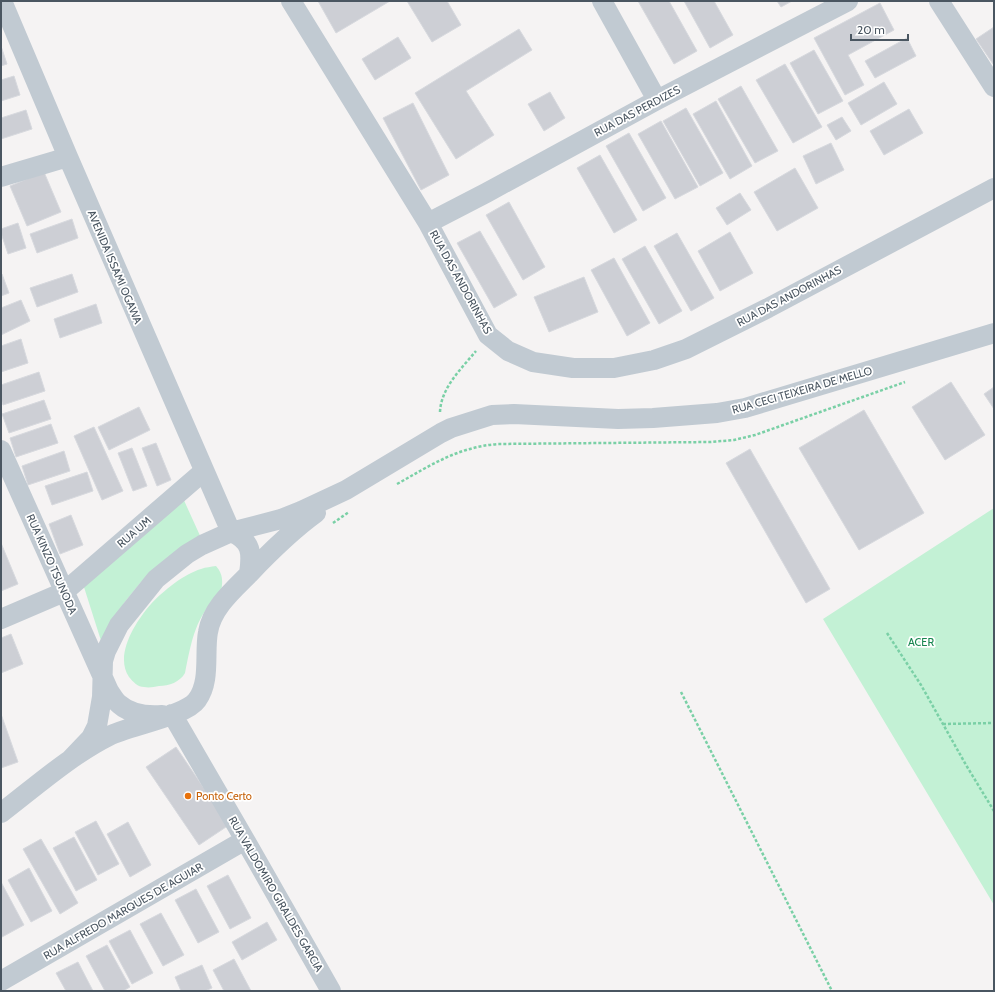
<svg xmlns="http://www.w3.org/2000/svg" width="995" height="992" viewBox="0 0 995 992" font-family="Cabin,sans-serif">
<rect width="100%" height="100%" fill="#f5f3f3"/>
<!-- green -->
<path fill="#c3f1d5" d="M182,496l20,44 -61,42 -17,21 -21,44 -20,-63z
M994,508v397l-171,-286z
M216,566c7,8 7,15 5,26 -26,25 -29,47 -36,81 -5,9 -16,13 -26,13 -5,1 -10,2 -15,1 -6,0 -11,-5 -15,-10 -15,-22 7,-56 22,-73 12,-13 33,-30 50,-35 5,-2 10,-2 15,-3z"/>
<!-- building -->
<path fill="#cdcfd5" stroke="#d7d9de" d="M318,1h72l-54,32z
M407,1h40l14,24 -29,17z
M638,1h31l28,50 -23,13z
M684,1h30l19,34 -23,13z
M777,1h15l-11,6z
M880,3l14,27 -46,25 16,30 -19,10 -31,-57z
M994,27v36l-1,1 -17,-25z
M519,29l13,21 -66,41 28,44 -38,24 -41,-66z
M398,37l13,21 -36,22 -13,-21z
M907,38l9,18 -41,22 -10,-17z
M1,46l6,18 -6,2z
M814,50l29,51 -25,13 -28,-51z
M785,64l37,63 -29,16 -37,-63z
M14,76l6,19 -19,6v-21z
M884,82l13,22 -36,21 -13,-22z
M741,86l37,65 -23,12 -37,-64z
M550,92l15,26 -21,13 -16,-27z
M716,101l36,65 -22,13 -37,-65z
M413,103l36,72 -28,15 -38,-72z
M686,108l37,65 -23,13 -37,-65z
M909,109l14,24 -39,22 -14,-24z
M26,110l6,19 -31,10v-21z
M842,117l9,14 -15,9 -9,-15z
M661,121l37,66 -23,12 -37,-65z
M629,133l37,65 -23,13 -37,-65z
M831,143l13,27 -28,14 -13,-28z
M600,155l37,65 -23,13 -37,-65z
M795,168l23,40 -41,23 -23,-39z
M44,172l17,40 -34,14 -17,-40z
M740,193l11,17 -24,15 -11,-17z
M509,202l36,65 -22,13 -37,-65z
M72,219l6,19 -41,15 -7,-19z
M18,223l8,25 -18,6 -7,-21v-4z
M480,231l37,64 -23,13 -37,-65z
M730,232l23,41 -33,18 -22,-40z
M677,233l37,65 -23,13 -37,-65z
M645,246l37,65 -23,13 -37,-65z
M614,258l36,65 -23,13 -36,-66z
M2,274l7,19 -8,3v-21z
M72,274l6,18 -41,15 -7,-19z
M584,277l14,35 -49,20 -15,-35z
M21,300l9,21 -29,14v-27z
M96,304l6,19 -42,15 -6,-19z
M21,339l7,24 -27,9v-26z
M39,372l6,19 -42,14 -2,-6v-14z
M951,382l34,53 -40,25 -33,-53z
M994,387v22l-10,-15z
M44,400l7,19 -42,14 -7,-19z
M139,407l11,23 -41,20 -11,-23z
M864,410l60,103 -65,37 -60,-102z
M51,424l7,19 -42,14 -6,-19z
M94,427l29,64 -21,9 -28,-64z
M156,443l15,37 -14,6 -15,-38z
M132,448l15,38 -14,5 -15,-38z
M750,449l80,140 -24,14 -80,-140z
M64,451l6,20 -42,14 -6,-19z
M87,472l6,19 -41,14 -7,-19z
M71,515l12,30 -23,9 -11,-30z
M1,543l17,41 -17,7z
M11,634l12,30 -22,9v-35z
M1,714l17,48 -17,6z
M176,747l53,78 -30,20 -53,-78z
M96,821l23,43 -21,11 -23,-43z
M128,822l23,43 -21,12 -23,-43z
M74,837l23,43 -21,11 -23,-43z
M41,839l37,64 -18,11 -37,-65z
M29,868l23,43 -21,11 -23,-42z
M228,875l23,43 -21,11 -23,-43z
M1,882l23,43 -22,12 -1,-3z
M196,889l23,43 -21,11 -23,-43z
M161,913l23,42 -21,11 -23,-42z
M267,922l10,18 -35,20 -10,-18z
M130,930l23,43 -21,11 -23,-43z
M107,945l23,42 -7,4h-18l-19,-35z
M234,959l17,32h-27l-11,-21z
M78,962l15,29h-27l-10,-18z
M202,965l10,23 -7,3h-24l-6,-14z"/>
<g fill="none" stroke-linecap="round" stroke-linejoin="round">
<!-- path -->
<path stroke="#7ad0a6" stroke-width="2.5" stroke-dasharray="3 2" stroke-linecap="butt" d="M440,412c1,-24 21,-43 36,-61
M397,484c34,-19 61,-37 101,-40l212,-2 24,-2 21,-5 150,-53
M333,523l16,-11
M887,633l34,52 45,80 28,46
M681,692l151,299
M943,724l51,-1"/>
<!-- street -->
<path stroke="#c1cad2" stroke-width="20" d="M2,1l66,156 163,375
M291,1l137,222 60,112 20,16 25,11 40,6h41l40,-8 32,-11 82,-41 226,-120
M602,1l55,99
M939,1l55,86
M1,177l67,-20
M428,223l58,-30 171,-93 191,-99
M1,450l108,241c3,4 6,10 10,13 11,10 29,12 43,11
M231,532c21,9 21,21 18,42
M1,619l63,-27 140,-121
M172,714l73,126 86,151
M71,759l20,-21 6,-12 5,-29 1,-36 3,-10 13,-26 37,-46 31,-25 15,-9 29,-13 50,-13 20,-8 45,-21 95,-57 10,-5 41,-13 22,-1 104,5 35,-1 64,-5 28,-5 249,-75
M1,813c34,-26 70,-58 108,-77 20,-10 77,-20 88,-36 14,-19 7,-47 11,-68 4,-24 25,-42 41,-58 21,-22 42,-43 67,-61
M1,981l244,-141"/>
</g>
<!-- markers -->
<circle fill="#e8710a" stroke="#fff" stroke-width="1.5" cx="188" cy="796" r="4"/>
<g text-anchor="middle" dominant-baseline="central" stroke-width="3.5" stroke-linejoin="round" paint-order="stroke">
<!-- street labels -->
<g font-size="11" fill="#4a5661" stroke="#fff">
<text transform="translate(637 111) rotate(-28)">RUA DAS PERDIZES</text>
<text transform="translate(115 267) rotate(67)">AVENIDA ISSAMI OGAWA</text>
<text transform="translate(461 282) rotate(61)">RUA DAS ANDORINHAS</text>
<text transform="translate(789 296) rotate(-28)">RUA DAS ANDORINHAS</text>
<text transform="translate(802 390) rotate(-16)">RUA CECI TEIXEIRA DE MELLO</text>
<text transform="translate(134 532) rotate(-41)">RUA UM</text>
<text transform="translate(52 564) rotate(66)">RUA KINZO TSUNODA</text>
<text transform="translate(276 894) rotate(60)">RUA VALDOMIRO GIRALDES GARCIA</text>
<text transform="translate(123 911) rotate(-30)">RUA ALFREDO MARQUES DE AGUIAR</text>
</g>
<!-- park labels -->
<g font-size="11" fill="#17864f" stroke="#fff">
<text x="921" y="642">ACER</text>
</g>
<!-- food labels -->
<g font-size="11" fill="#c56008" stroke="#fff" text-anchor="start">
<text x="196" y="796">Ponto Certo</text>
</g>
</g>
<!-- border -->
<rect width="995" height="992" fill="none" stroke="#4a5661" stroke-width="4"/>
<!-- scale -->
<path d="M851 34v6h57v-6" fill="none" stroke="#4a5661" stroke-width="2"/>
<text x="857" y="34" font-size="12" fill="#4a5661" stroke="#ffffff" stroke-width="3" paint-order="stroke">20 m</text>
</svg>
